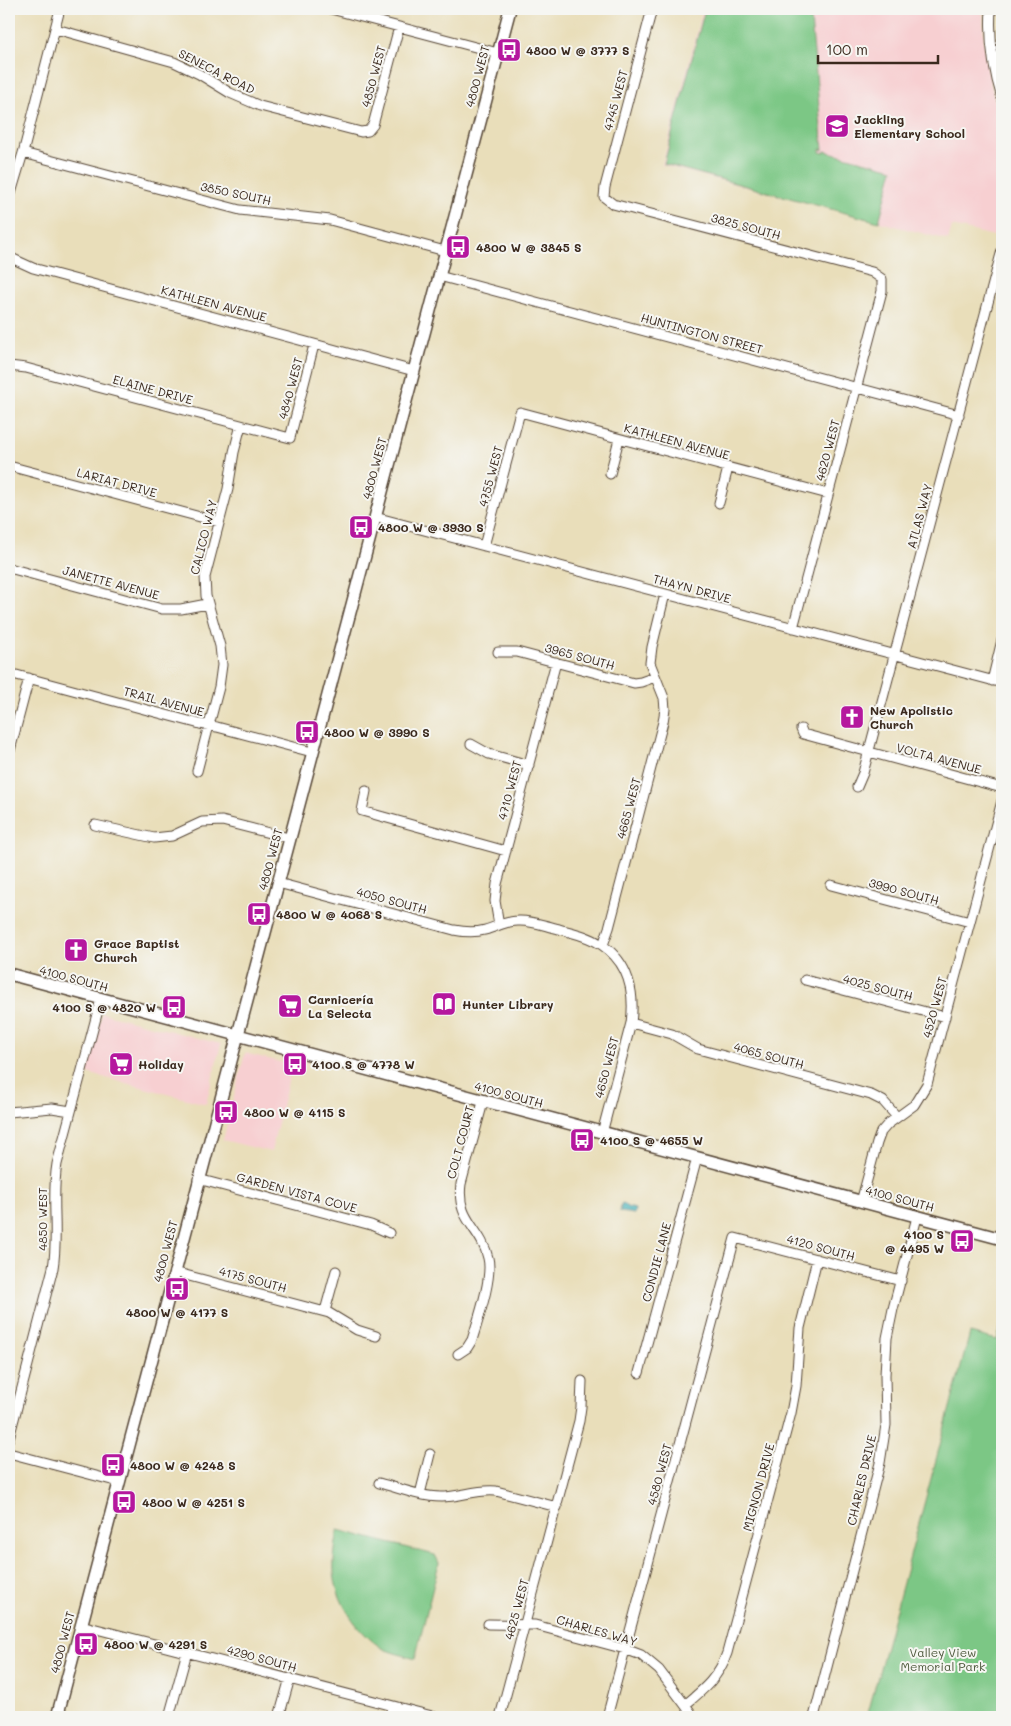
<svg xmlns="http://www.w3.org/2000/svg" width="1011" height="1726" viewBox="0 0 1011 1726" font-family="Mali,sans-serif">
<rect width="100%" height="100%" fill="#f6f6f2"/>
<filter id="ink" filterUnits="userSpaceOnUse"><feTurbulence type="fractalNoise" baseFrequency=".02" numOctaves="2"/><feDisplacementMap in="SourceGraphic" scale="10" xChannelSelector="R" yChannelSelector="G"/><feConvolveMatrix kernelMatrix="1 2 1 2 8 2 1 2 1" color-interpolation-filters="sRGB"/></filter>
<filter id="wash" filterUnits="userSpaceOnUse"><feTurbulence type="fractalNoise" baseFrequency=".0096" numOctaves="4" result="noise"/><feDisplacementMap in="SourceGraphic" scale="20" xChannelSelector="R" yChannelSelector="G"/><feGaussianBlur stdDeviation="1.12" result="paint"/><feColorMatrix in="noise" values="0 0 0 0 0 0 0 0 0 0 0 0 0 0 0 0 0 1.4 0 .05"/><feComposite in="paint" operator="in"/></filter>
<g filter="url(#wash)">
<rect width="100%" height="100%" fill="#e9deba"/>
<!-- built -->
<path fill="#f7cfd1" d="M703,9h280l1,34 3,24 15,65v85l-4,20 -46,-11 -4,14 -286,-75z
M102,1013l119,31 -15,60 -119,-31z
M245,1053l47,12 -21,87 -48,-12z"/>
<!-- green -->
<path fill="#7cc785" stroke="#5c7852" d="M705,9h105l13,141 -3,-1v3l4,1 1,-2 68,18 -14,53 -215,-58z
M1002,1320v397h-135l103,-384 27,7z
M338,1530l97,25 4,8 -24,96c-11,-4 -24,-6 -33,-11 -25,-16 -46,-47 -48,-76 -1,-14 2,-29 4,-42z"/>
<!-- water -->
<path fill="#3aacb4" stroke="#3a6b69" d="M623,1203l4,4 8,2 -1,5 -14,-2 1,-8z"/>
</g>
<g filter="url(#ink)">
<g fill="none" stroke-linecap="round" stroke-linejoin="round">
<defs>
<path id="street" d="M331,9l167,44
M652,9l-47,178 -1,10 9,7 259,68 10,7v12l-89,337
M991,9c-2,30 2,60 11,89
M56,29l118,33 25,12 31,19 30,13 101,26 7,-1 5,-6 26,-98
M23,153l217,57 90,10 115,31
M9,200l14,-47 37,-144
M9,257l24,11 381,103
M439,276l520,139
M9,366l17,2 264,70 24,-93
M9,466l210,56
M610,474l9,-35
M719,503l9,-35
M375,517l627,166
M484,546l36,-134 308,82
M9,568l153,41h19l26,-5
M498,652h19l117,31 7,-1 14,-5
M9,673l191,51 17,3 95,25
M992,681l10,-41
M801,729l2,5 199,54
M471,744l18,10 40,11
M9,754l20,-76
M197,771l22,-84 3,-22 -2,-19 -14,-50 -1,-19 23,-88 6,-37 7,-27
M857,787l6,-14 139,-523
M366,791l-4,20 144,40
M95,825l59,13 18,-2 30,-14 20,-1 67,17
M278,883l176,47c10,2 20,3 31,0 11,-3 21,-9 33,-9 13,-1 27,5 41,8 14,4 30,7 43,16 27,18 33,48 29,78l-29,110
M831,885l139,37
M499,925l-4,-24 2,-17 59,-222
M603,945l6,-17 54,-206 2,-13 -1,-11 -14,-35 2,-16 13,-53
M805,980l140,37
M631,1023l41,11 26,15 173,46 12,6 14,16
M9,1112l43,-4 19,3
M198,1179l173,46 18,8
M861,1202l16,-59 4,-11 7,-8 26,-19 13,-21 75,-283
M174,1272l155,41 28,17 19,6
M325,1311l11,-40
M458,1354l9,-6 5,-8c6,-20 21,-63 16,-82 -7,-31 -32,-37 -27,-74l22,-82
M639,1373l58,-215
M9,1438l44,-170c6,-35 -2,-69 4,-104l44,-165
M9,1453l110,29
M379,1483c20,5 41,14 62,14 19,0 36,-8 55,-6l61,16
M420,1494l10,-40
M488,1624l47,1 90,24 16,6 18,15 35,47
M81,1625l355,92
M685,1705c18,-15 34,-28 42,-52l64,-240 5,-27 4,-58 17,-69
M169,1717l18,-65
M279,1717l11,-39
M389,1717l4,-11
M500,1717l79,-296 2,-14 1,-26
M607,1717l128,-479 166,43
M814,1717l66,-254 6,-38 -1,-50 2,-37 6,-29 24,-92"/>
<path id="secondary" d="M9,974l993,265
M57,1717l453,-1708"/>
</defs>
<!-- street casing -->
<use href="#street" stroke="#554535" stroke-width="11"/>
<!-- secondary casing -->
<use href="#secondary" stroke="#554535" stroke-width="14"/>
<!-- street -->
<use href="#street" stroke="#fff" stroke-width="9"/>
<!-- secondary -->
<use href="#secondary" stroke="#fff" stroke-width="11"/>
</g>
</g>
<!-- icons -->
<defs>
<symbol id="bus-square" viewBox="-11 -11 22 22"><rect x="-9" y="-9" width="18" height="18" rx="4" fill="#b5179e" stroke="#f6f6f2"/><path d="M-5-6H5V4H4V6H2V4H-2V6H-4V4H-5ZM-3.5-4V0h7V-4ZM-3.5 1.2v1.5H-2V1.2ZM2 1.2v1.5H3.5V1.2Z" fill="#fff"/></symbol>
<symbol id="school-square" viewBox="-11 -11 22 22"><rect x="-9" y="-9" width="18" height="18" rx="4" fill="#b5179e" stroke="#f6f6f2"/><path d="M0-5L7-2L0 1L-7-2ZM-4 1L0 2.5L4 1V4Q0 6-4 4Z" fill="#fff"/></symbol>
<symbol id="church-square" viewBox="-11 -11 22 22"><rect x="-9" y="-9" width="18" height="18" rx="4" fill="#b5179e" stroke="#f6f6f2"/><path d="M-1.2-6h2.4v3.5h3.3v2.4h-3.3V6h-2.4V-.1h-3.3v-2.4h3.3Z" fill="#fff"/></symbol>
<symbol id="library-square" viewBox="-11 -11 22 22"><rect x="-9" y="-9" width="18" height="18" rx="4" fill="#b5179e" stroke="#f6f6f2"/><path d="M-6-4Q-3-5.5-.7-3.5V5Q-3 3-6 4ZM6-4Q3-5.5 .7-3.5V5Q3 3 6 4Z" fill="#fff"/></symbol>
<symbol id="supermarket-square" viewBox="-11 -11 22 22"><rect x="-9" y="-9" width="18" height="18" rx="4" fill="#b5179e" stroke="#f6f6f2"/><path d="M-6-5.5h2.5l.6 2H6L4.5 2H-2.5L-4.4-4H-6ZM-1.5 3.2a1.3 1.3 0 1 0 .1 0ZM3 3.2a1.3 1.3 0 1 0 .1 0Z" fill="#fff"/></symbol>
</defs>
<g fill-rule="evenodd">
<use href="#bus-square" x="495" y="36" width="28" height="28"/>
<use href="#school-square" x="823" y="112" width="28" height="28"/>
<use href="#bus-square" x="444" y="233" width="28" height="28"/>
<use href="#bus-square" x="347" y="513" width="28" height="28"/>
<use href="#church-square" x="838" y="703" width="28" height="28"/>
<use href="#bus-square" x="293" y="718" width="28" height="28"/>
<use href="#bus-square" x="245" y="900" width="28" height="28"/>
<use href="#church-square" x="62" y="936" width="28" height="28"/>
<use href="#library-square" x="430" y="990" width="28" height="28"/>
<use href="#supermarket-square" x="276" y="992" width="28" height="28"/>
<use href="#bus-square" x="160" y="993" width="28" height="28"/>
<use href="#supermarket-square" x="107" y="1050" width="28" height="28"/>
<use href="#bus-square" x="281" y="1050" width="28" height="28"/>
<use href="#bus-square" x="212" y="1098" width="28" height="28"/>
<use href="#bus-square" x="568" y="1126" width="28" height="28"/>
<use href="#bus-square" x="948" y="1227" width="28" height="28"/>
<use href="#bus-square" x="163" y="1275" width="28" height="28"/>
<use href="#bus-square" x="99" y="1451" width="28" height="28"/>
<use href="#bus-square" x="110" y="1488" width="28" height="28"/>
<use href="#bus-square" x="72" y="1630" width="28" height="28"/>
</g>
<g text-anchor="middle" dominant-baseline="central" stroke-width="4" stroke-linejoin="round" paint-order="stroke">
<!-- poi labels -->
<g font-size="12" font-weight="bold" fill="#3b2a1e" stroke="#f6f6f2" text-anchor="start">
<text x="526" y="50">4800 W @ 3777 S</text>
<text x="854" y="119">Jackling<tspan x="854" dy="14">Elementary School</tspan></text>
<text x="476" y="247">4800 W @ 3845 S</text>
<text x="378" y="527">4800 W @ 3930 S</text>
<text x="870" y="710">New Apolistic<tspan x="870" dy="14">Church</tspan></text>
<text x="324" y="732">4800 W @ 3990 S</text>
<text x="276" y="914">4800 W @ 4068 S</text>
<text x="94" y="943">Grace Baptist<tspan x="94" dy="14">Church</tspan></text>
<text x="308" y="999">Carnicería<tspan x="308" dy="14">La Selecta</tspan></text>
<text x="462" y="1004">Hunter Library</text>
<text x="156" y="1007" text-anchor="end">4100 S @ 4820 W</text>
<text x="138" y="1064">Holiday</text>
<text x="312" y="1064">4100 S @ 4778 W</text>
<text x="244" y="1112">4800 W @ 4115 S</text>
<text x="600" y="1140">4100 S @ 4655 W</text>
<text x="944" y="1234" text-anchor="end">4100 S<tspan x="944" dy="14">@ 4495 W</tspan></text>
<text x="177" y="1312" text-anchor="middle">4800 W @ 4177 S</text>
<text x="130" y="1465">4800 W @ 4248 S</text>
<text x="142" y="1502">4800 W @ 4251 S</text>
<text x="104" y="1644">4800 W @ 4291 S</text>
</g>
<!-- street labels -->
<g font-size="12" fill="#3b2a1e" stroke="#f6f6f2">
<text transform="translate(217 71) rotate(27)">SENECA ROAD</text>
<text transform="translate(373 76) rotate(-75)">4850 WEST</text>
<text transform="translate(477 76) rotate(-75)">4800 WEST</text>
<text transform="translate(615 100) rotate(-75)">4745 WEST</text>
<text transform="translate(236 193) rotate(12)">3850 SOUTH</text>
<text transform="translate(746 226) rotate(15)">3825 SOUTH</text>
<text transform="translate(214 303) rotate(15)">KATHLEEN AVENUE</text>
<text transform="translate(702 333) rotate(15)">HUNTINGTON STREET</text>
<text transform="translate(290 388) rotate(-75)">4840 WEST</text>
<text transform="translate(153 389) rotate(15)">ELAINE DRIVE</text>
<text transform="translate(677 441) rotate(15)">KATHLEEN AVENUE</text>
<text transform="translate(827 450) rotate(-75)">4620 WEST</text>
<text transform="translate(374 468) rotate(-75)">4800 WEST</text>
<text transform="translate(490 476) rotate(-75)">4755 WEST</text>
<text transform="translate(117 482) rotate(15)">LARIAT DRIVE</text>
<text transform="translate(919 516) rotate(-75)">ATLAS WAY</text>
<text transform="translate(203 537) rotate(-76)">CALICO WAY</text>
<text transform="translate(111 582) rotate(15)">JANETTE AVENUE</text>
<text transform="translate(692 588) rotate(15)">THAYN DRIVE</text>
<text transform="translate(580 656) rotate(15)">3965 SOUTH</text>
<text transform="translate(164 701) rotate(15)">TRAIL AVENUE</text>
<text transform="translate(939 758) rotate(15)">VOLTA AVENUE</text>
<text transform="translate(509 790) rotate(-75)">4710 WEST</text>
<text transform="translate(628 808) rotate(-75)">4665 WEST</text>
<text transform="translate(270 859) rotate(-75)">4800 WEST</text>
<text transform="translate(904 891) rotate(15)">3990 SOUTH</text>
<text transform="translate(392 900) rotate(15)">4050 SOUTH</text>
<text transform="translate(74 978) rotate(15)">4100 SOUTH</text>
<text transform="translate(878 987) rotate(15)">4025 SOUTH</text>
<text transform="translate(934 1007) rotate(-75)">4520 WEST</text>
<text transform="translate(769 1055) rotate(15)">4065 SOUTH</text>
<text transform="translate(606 1067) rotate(-75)">4650 WEST</text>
<text transform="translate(509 1094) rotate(15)">4100 SOUTH</text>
<text transform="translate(460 1142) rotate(-75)">COLT COURT</text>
<text transform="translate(297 1192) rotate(15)">GARDEN VISTA COVE</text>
<text transform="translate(900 1198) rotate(15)">4100 SOUTH</text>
<text transform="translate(42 1219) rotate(-90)">4850 WEST</text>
<text transform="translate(821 1247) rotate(15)">4120 SOUTH</text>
<text transform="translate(165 1251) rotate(-75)">4800 WEST</text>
<text transform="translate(656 1262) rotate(-75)">CONDIE LANE</text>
<text transform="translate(253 1279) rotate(15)">4175 SOUTH</text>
<text transform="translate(659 1474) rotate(-75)">4580 WEST</text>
<text transform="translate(861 1480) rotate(-77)">CHARLES DRIVE</text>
<text transform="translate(758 1487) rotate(-75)">MIGNON DRIVE</text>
<text transform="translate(516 1609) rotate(-75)">4625 WEST</text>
<text transform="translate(597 1630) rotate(16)">CHARLES WAY</text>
<text transform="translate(62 1642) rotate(-75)">4800 WEST</text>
<text transform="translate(262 1658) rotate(15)">4290 SOUTH</text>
</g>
<!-- park labels -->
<g font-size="12" fill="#4e593d" stroke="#f6f6f2">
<text x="943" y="1652">Valley View<tspan x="943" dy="14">Memorial Park</tspan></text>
</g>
</g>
<!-- margin -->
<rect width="1011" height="1726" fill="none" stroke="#f6f6f2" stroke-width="30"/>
<!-- scale -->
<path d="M818 55v8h120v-8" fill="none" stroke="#3b2a1e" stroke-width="2.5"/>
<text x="826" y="55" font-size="15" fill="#3b2a1e" stroke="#f6f6f2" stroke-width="4" paint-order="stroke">100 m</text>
</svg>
